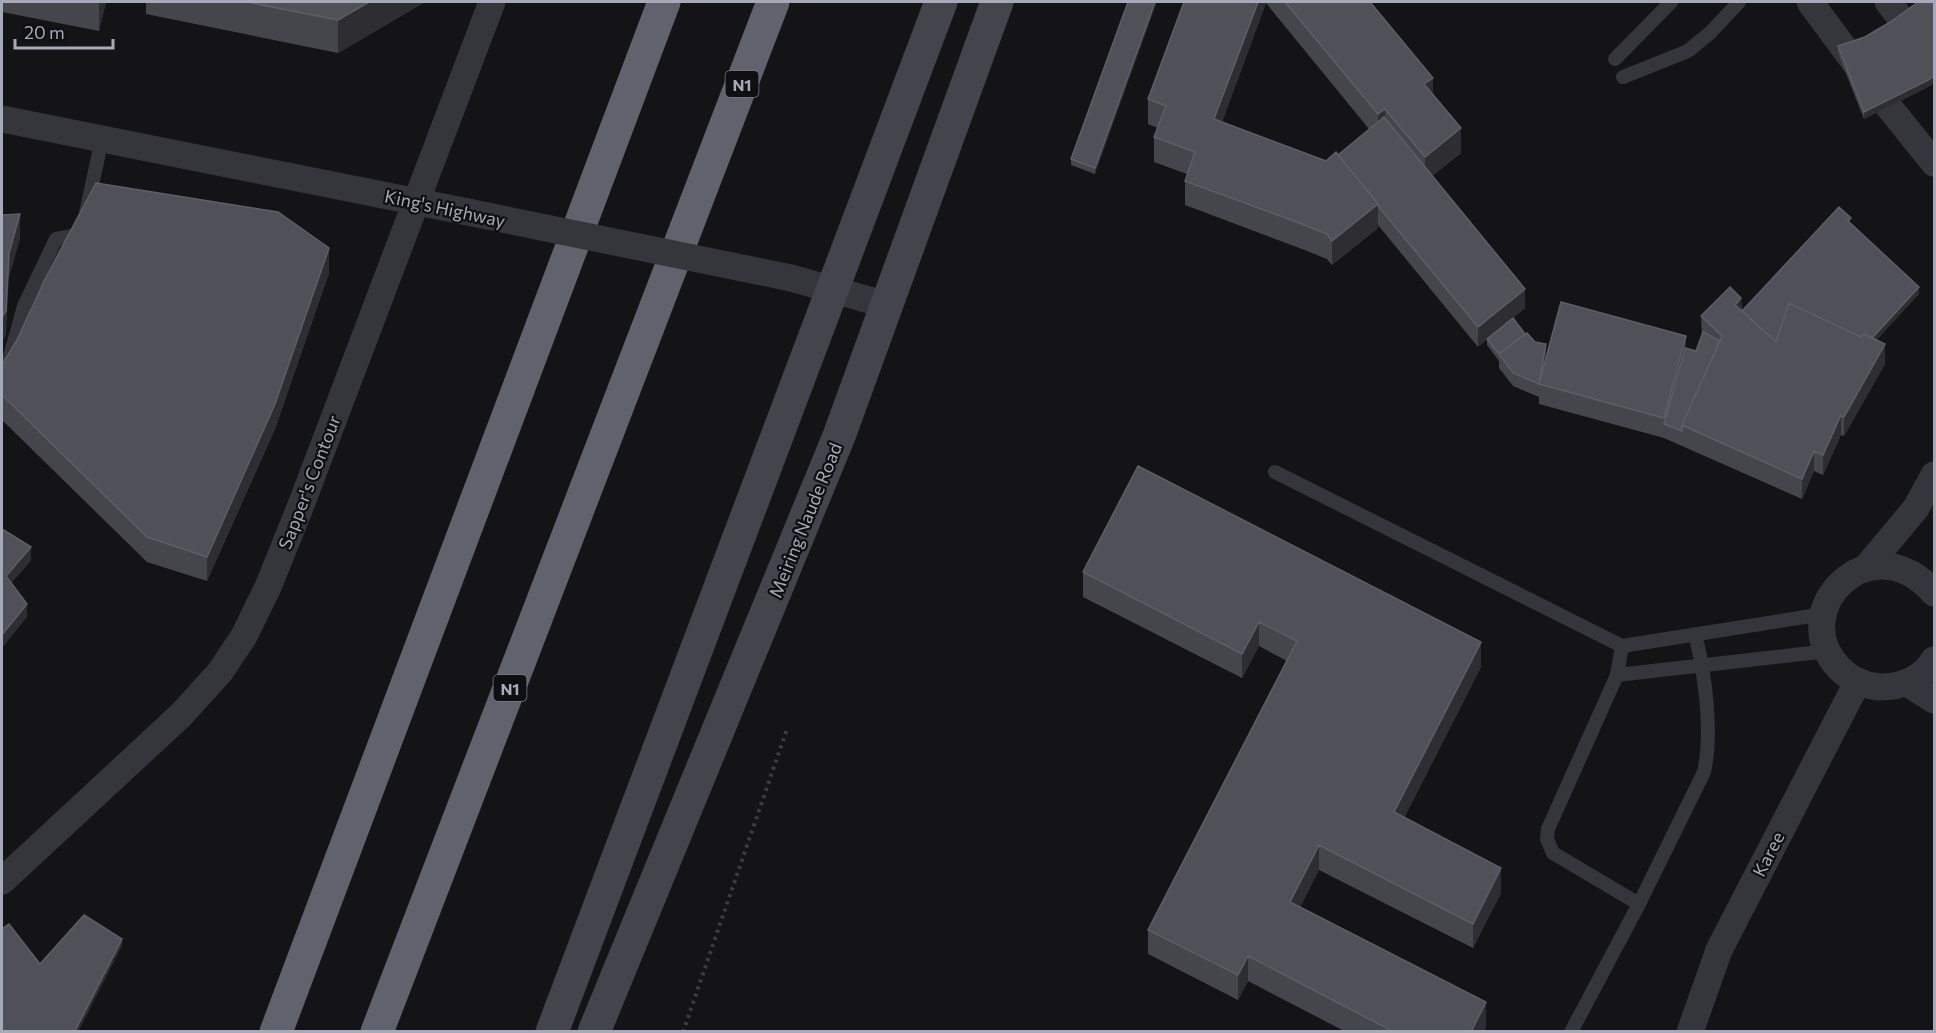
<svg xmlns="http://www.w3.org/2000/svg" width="1936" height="1033" viewBox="0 0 1936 1033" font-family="Commissioner,sans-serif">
<rect width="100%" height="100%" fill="#141416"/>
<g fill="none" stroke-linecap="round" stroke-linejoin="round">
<!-- path -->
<path stroke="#3b3d43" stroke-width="4" stroke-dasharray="3 4.5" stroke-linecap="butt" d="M683,1032l104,-303"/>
<!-- lane -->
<path stroke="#35363c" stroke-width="14" d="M1615,59l56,-57
M1623,77l65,-26 23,-19 28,-30
M86,213l16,-74
M9,360l15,-54 32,-67 27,-5
M1275,472l347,174 -5,29 -69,154 -1,10 6,14 86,51
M1622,646l202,-32
M1617,675l211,-24
M1571,1032l68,-128 65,-132c9,-40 1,-98 -9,-138"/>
<!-- street -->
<path stroke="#35363c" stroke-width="27" d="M1810,2l62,84 62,77
M1888,2l46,59
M2,119l466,93
M791,278l96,27
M1866,568l50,-60 18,-33
M1934,593c-62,-72 -150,17 -95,75 11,11 25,18 41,19 22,0 42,-8 54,-27
M1907,683l27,17
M2,881l179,-166 39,-43 24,-36 24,-49 33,-82 191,-503
M1690,1032l29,-82 139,-269"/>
<!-- secondary -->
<path stroke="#43444c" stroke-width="33" d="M552,1032l389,-1030
M594,1032l245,-596 158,-434"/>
<!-- highway -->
<path stroke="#60636d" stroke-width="33" d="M276,1032l388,-1030
M377,1032l396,-1030"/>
<!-- street-bridge -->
<path stroke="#35363c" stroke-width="27" d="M468,212l323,66"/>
</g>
<!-- wall -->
<path fill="#45454c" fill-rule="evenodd" d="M2,2h104l-7,29 -97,-19z
M146,2h279l-87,51 -192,-39z
M1128,2l-33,172 -24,-9v-6z
M1184,2h186l63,93 28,58 -29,23 93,132 -28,23 28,3 21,23 -2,11 142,-20 10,3 6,-15 -1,-20 40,-18 1,13 109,-87 68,70 -43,46 9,24 -41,72 -3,-1 -18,40 -9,-4 -12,28 -138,-61 -125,-34v-9v2l-26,-11 -14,-18v-7l-12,-16v-6l-9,8 -100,-122v3l-46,37 -5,-6 -25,-10 -117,-44v-24l2,-7 -33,-12v-25l4,-9 -10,-4v-25zM1266,3l103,126 -31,26 -12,6 -104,-39z
M1935,2v80l-7,5 -64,32 -26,-66v-7l27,-9z
M329,273l-54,156 -68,152 -60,-19 -145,-142v-55z
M1083,572l398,95 -77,151 97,75 -28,55 -154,-78 -19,37 186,120 -2,5h-138l-98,-51 -10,19 -90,-46v-24l139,-269 -28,-15 -17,32 -159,-81z"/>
<!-- shaded-wall -->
<path fill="#2d2d32" d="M99,2h7l-7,29z
M369,2h56l-87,51v-33z
M1155,2h2l-62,172v-6z
M1258,2h8v1l-52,141v-25z
M1935,75v7l-7,5 -64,32v-7z
M1433,78v24l-9,-18z
M1385,109v24l-7,6v-25z
M1461,128v25l-36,29v-25z
M1378,204v24l-46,37v-24z
M20,214v25l-11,39 -3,57 -4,7v-25l7,-64z
M329,248v25l-54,156 -68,152v-24z
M1919,287v7l-58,63v-7z
M1525,289v19l-47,39v-20z
M1741,298v20l-6,-13z
M1686,336v19l-22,69v-6z
M1546,344v13l-5,28 -2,-1v13v-13z
M1885,344v20l-41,72v-19z
M1841,415v20l-18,40v-20z
M1814,451v20l-12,28v-20z
M31,547v14l-25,28v-13z
M27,604v13l-25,31v-13z
M1259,622v24l-17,32v-24z
M1481,642v25l-87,170v-25z
M1319,845v25l-29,57v-25z
M1501,868v25l-28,55v-24z
M122,939v7l-44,86h-3z
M1248,956v25l-10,19v-25z
M1486,1002v25l-2,5h-13z"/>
<!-- building -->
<path fill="#505058" stroke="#5d5e67" stroke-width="1.5" d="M247,2h122l-31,18z
M1128,2h27l-60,166 -24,-9z
M1184,2h74l-44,117 112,42 10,-9 42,52 -46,37 -5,-7 -25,-10 -117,-43 10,-29 -41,-15 12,-31 -18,-7z
M1285,2h85l63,76 -9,6 37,44 -36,29 -40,-48 -7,5z
M1918,2h17v73l-7,5 -64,32 -26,-66 27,-9 27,-16z
M1384,117l141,172 -47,38 -100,-121v-2l-40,-49z
M96,183l182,29 51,36 -54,156 -68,153 -60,-20 -145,-142v-30l15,-25 28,-61z
M1839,207l12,11 -3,3 71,66 -47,51 -8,-4 -3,3 -72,-34 -13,39 -34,-31z
M20,214l-11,39 -3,58 -4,6v-102z
M1730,287l11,11 -6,7 41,37 13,-39 72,34 3,-3 21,10 -41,73 -3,-2 -18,40 -9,-4 -12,28 -120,-54 40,-89 -21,-20z
M1561,302l125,34 -22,82 -125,-34z
M1513,318l12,16 -26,20 -12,-15z
M1703,332l17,9 -38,84v6l-18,-7 21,-76 11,3z
M1527,333l8,9 11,2 -7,40 -26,-11 -14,-19z
M1138,466l343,176 -87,170 107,56 -28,56 -154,-79 -29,57 196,100 -15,30h-77l-146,-76 -10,19 -90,-45 149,-289 -38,-19 -17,32 -159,-82z
M2,529l29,18 -25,29 21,28 -25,31z
M84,915l38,24 -47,92v1h-73v-103l7,-5 31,40z"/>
<g text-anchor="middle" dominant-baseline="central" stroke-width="4.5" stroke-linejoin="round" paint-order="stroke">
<!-- shield labels -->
<g fill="#0f0f11" stroke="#787b86" stroke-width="1.5">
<rect x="725.5" y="71" width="33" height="26" rx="4.5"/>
<rect x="493.5" y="675" width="33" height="26" rx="4.5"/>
</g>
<g font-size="16" font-weight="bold" fill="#a5a9b8">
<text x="742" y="84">N1</text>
<text x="510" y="688">N1</text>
</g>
<!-- street labels -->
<g font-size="18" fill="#a5a9b8" stroke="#0f0f11">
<text transform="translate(445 208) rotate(12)">King's Highway</text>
<text transform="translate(309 482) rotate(-69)">Sapper's Contour</text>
<text transform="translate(805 520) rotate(-68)">Meiring Naude Road</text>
<text transform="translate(1768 854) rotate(-63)">Karee</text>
</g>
</g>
<!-- border -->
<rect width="1936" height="1033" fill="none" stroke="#a5a9b8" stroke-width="6"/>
<!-- scale -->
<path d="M15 39v9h98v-9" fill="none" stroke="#a5a9b8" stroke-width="3"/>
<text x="24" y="39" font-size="18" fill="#a5a9b8" stroke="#0f0f11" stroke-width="4.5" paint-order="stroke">20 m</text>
</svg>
